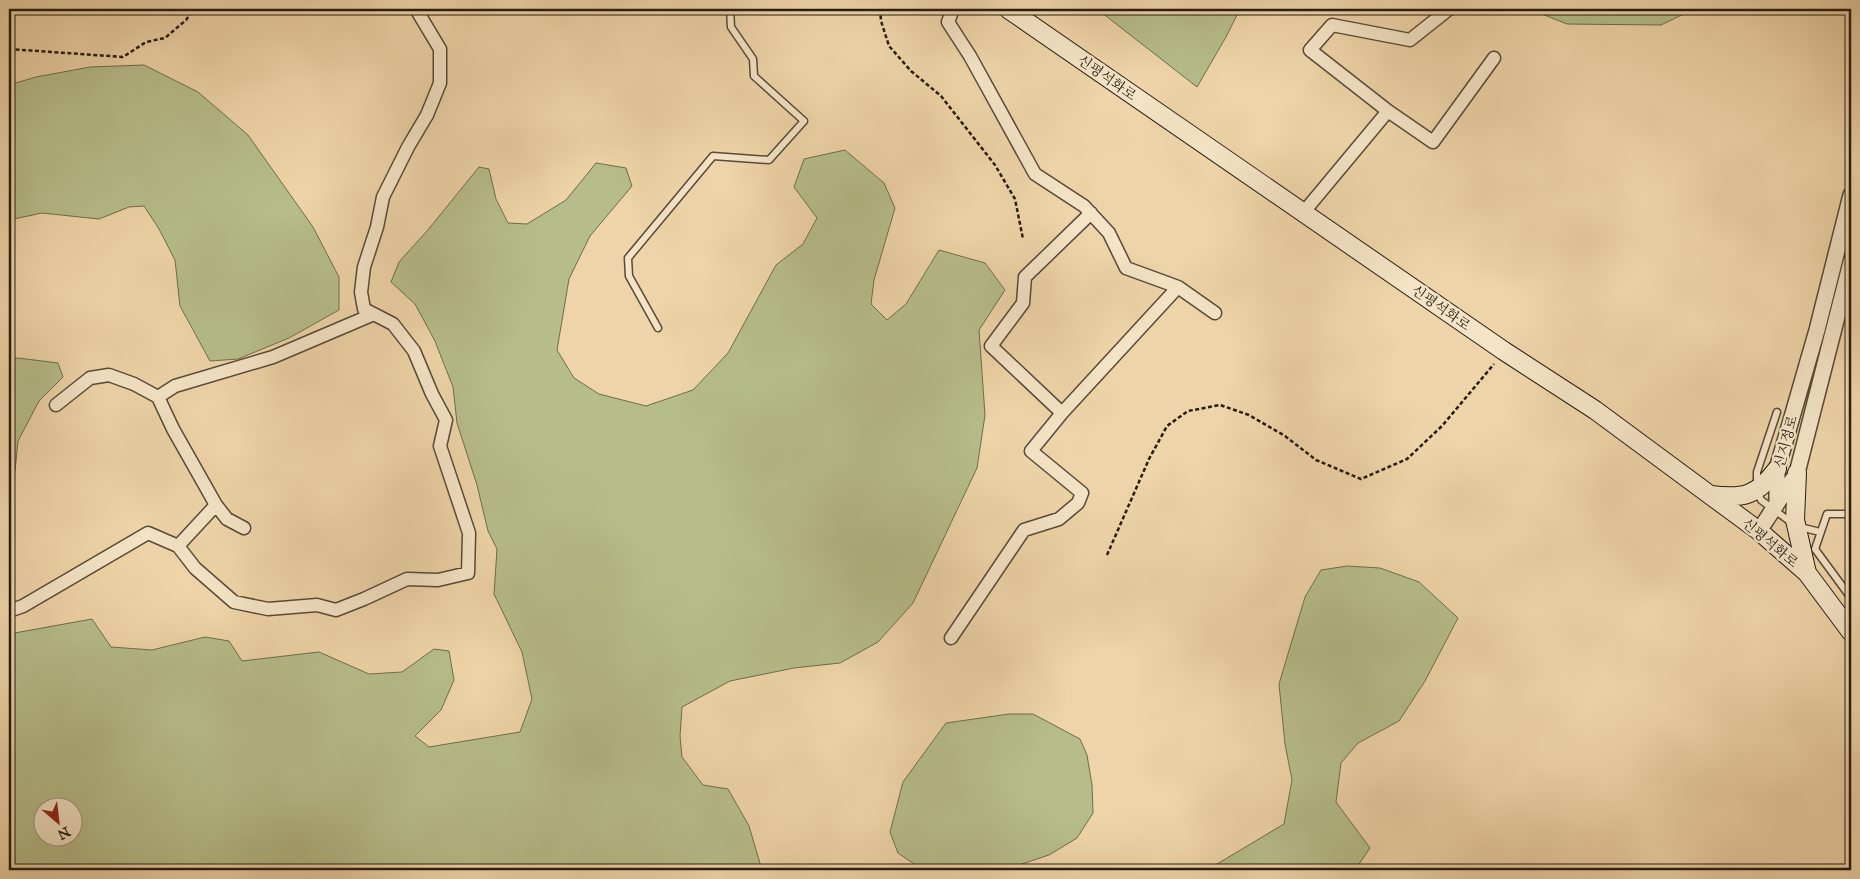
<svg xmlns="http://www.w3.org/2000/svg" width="1860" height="879" viewBox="0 0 1860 879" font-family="'IM FELL Great Primer','Noto Serif KR',serif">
<rect width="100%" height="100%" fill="#eed4a8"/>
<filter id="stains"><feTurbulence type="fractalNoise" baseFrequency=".004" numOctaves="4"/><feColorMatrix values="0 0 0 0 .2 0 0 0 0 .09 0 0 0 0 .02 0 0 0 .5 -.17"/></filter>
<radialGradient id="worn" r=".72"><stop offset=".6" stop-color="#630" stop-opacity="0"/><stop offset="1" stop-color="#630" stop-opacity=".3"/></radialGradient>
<!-- green -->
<path fill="#b6bd8a" stroke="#6e6c4e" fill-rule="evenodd" d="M1097,9h143l-14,28 -29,50z
M1529,9h165l-33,16 -94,-1z
M144,65l54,27 50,43 65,92 26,50v33l-50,28 -51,21 -28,2 -30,-55 -5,-46 -16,-31 -15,-23 -15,1 -30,12 -57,-6 -33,7v-135l27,-8 54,-10z
M845,150l39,33 11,25 -21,72 -3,24 16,16 19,-16 33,-54 46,13 20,27 -26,40 6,85 -8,53 -64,135 -35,39 -38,21 -46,5 -64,13 -48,26 -2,29 2,21 21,28 25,4 21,37 13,44h-753v-236l83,-15 19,28 41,3 53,-13 24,4 13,20 77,-9 50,22 33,-2 32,-23 15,2 5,29 -13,30 -26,26 14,11 91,-15 12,-33 -10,-47 -28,-58 3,-45 -9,-18 -11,-46 -20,-62 -4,-36 -18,-46 -20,-37 -24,-22 8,-20 28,-31 52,-64 10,2 7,30 12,24 19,1 39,-24 30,-37 30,5 6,18 -42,50 -21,43 -12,71 17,28 25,16 47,12 47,-16 35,-37 48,-88 27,-21 14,-26 -23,-31 10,-28zM72,806v30h-30v-30z
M18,358l40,5 5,14 -24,24 -21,40 -3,30 -6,5v-116z
M1347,566l33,2 39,14 39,36 -33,63 -26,40 -41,22 -17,20 -5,39 34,46 -15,22h-148l77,-46 8,-44 -7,-36 -6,-60 26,-87 16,-27z
M1009,714h24l47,25 7,16 5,30 1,28 -16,25 -28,17 -45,15h-81l-25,-17 -8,-21 13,-50 43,-59z"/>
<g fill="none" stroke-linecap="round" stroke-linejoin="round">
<defs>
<path id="service" d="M658,328l-29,-52 -1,-18 85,-102 56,4 35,-39 -50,-45 -1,-17 -22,-32 -1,-18
M1777,412l-20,60v19l4,9 35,26 24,6
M1851,514h-24l-12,35 36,49"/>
<path id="minor" d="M953,9l-5,13 22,34 65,118 49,32 25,27 17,35 52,19 37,26
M1388,111l-78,-61 22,-25 78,15 39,-31
M1303,213l85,-102 45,31 61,-84
M158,397l17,-11 98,-29 101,-43
M56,405l34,-27 19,-3 25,9 24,13 15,32 43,76 11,14 17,9
M1062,413l-71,-67 32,-43 2,-26 66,-64
M178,546l38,-41
M9,611l14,-5 125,-73 30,13 17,22 39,34 34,7 49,-4 19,5 28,-11 43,-20 31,1 30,-7 1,-40 -29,-87 6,-26 -14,-26 -18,-43 -21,-27 -29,-15 -3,-17 3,-25 13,-40 6,-30 25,-50 19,-32 13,-32v-34l-24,-40
M951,638l73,-108 35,-11 19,-16 4,-10 -51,-42 31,-38 116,-126"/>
<path id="tertiary" d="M1777,502v-33l40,-139 34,-135
M1759,531l38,-58 54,-211"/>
<path id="secondary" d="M1008,9l496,342 91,59 115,85 49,36 48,42 44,59
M1797,473l-2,47 12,53
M1711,495c32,4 46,1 66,-26"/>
</defs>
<!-- service casing -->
<use href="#service" stroke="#574a38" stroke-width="9"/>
<!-- minor casing -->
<use href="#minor" stroke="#574a38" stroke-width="15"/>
<!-- tertiary casing -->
<use href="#tertiary" stroke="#574a38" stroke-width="18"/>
<!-- secondary casing -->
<use href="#secondary" stroke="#251c13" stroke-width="20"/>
<!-- path -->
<path stroke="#251c13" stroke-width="2.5" stroke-dasharray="4 2.5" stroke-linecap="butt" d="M880,9l1,12 8,25 22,25 30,25 54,69 20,34 8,40
M9,49l114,8 23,-15 19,-4 21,-18 8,-11
M1107,555l42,-96 18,-33 21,-15 32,-6 29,10 36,21 31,24 45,19 46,-20 35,-33 52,-62"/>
<!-- service -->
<use href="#service" stroke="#f4e3c6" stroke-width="6"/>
<!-- minor -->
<use href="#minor" stroke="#f4e3c6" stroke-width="12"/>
<!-- tertiary -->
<use href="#tertiary" stroke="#f4e3c6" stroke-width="15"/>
<!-- secondary -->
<use href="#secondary" stroke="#f4e3c6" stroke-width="18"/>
</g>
<g text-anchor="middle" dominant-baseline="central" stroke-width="4.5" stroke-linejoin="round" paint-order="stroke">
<!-- street labels -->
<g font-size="14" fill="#251c13" stroke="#f4e3c6">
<text transform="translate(1107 78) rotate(35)">신평석화로</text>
<text transform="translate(1441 308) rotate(35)">신평석화로</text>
<text transform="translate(1786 442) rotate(-75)">신지정로</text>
<text transform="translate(1770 543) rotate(40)">신평석화로</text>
</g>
</g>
<!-- margin -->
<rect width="1860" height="879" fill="none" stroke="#eed4a8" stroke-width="30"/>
<rect x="10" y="10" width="1840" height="859" fill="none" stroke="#251c13" stroke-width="2.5"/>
<rect x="15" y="15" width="1830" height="849" fill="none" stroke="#251c13"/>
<!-- north arrow -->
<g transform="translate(58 822) rotate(152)"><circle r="24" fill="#f4e3c6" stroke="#a1937e"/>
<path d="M0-4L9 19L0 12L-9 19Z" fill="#8f2418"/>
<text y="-8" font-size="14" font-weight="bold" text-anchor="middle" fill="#251c13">N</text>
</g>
<rect width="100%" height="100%" filter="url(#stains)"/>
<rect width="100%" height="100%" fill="url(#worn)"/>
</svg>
